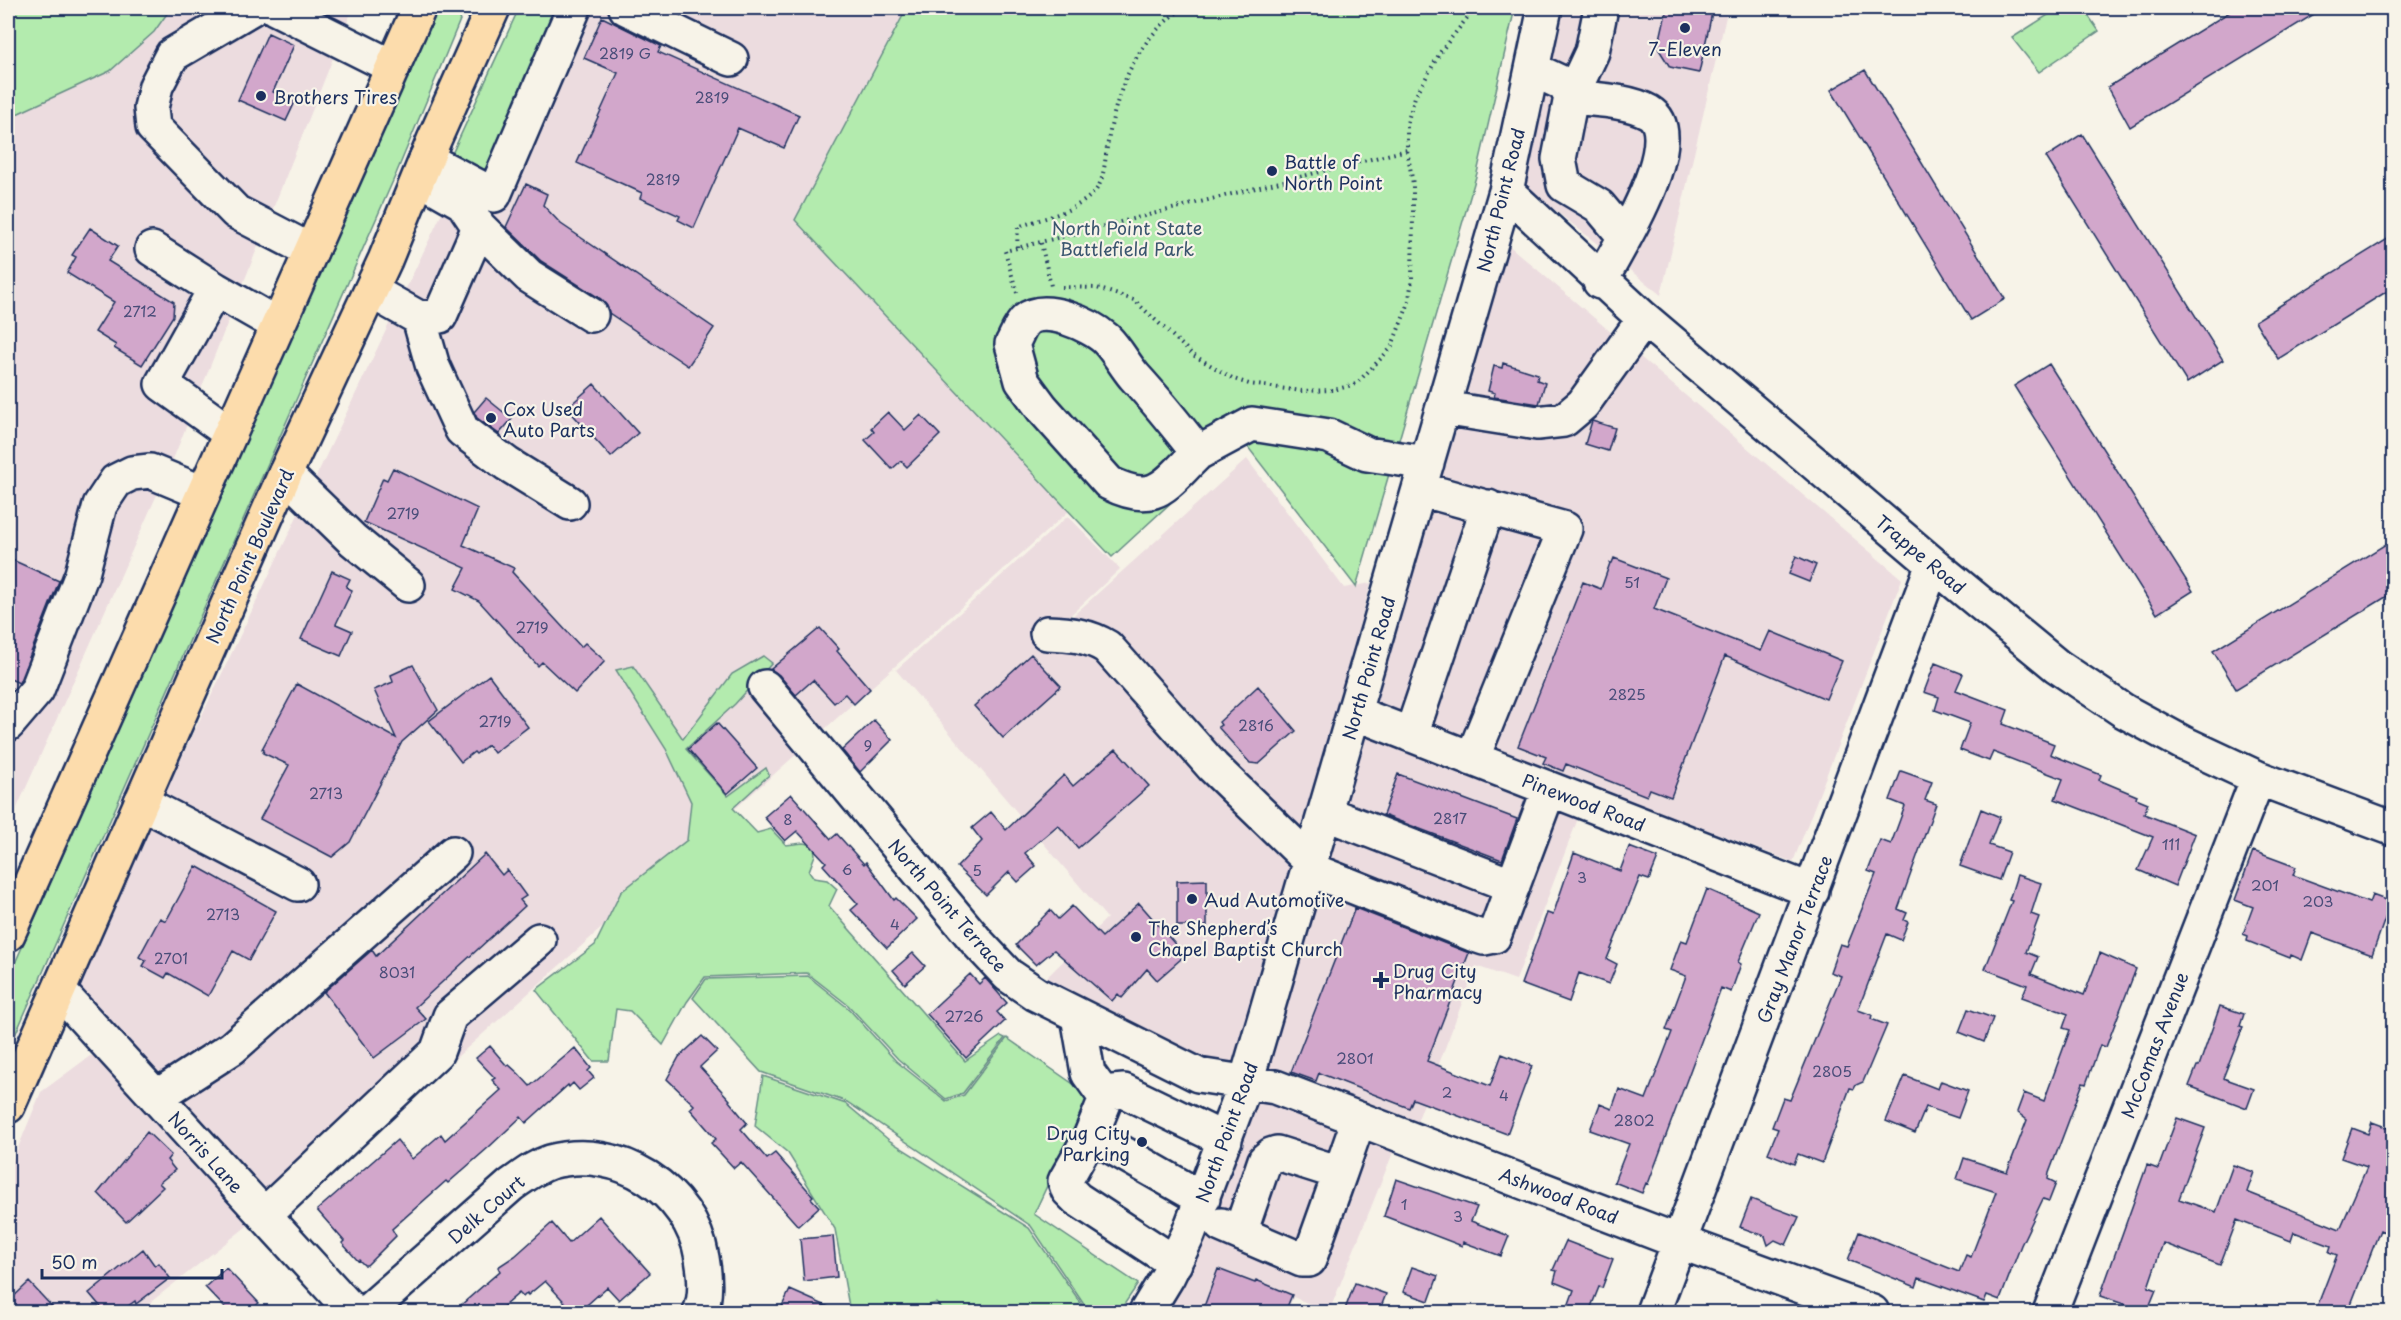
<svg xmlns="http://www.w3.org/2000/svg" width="2401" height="1320" viewBox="0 0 2401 1320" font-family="'Playpen Sans',sans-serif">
<rect width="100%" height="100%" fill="#f7f3e8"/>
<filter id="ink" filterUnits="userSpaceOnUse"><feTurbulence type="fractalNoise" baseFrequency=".0167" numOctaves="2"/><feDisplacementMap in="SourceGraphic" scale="12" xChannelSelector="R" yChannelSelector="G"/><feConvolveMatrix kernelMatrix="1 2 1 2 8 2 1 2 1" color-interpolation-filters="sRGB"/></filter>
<g filter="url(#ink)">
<!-- built -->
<path fill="#ecdcdf" d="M171,8h182l-177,444 -168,376v-710l102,-47 44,-39z
M540,8h367l-112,212 274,291 -788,703 -207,-231z
M1556,8h172l-67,287 -145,-116z
M1500,238l402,341 -109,283 -431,-162z
M1247,459l97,129 27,-5 -79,284 -225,-246z
M1068,516l52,53 -57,53 229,248 -59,201 -33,-5 -162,-80 69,-68 -211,-248z
M1359,724l223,84 -66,172 -40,-14 -59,156 -158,-53z
M90,1056h13l148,167 -113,89h-130v-140l33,-80z
M1259,1095l137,50 -67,167 -36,-15 -6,15h-127l35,-51z"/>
<!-- green -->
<path fill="#b3ebae" stroke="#678d86" stroke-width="1.5" d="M8,8h163l-17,24 -44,39 -102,47z
M437,8h28l-69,166 -388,877v-72z
M519,8h37l-67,164 -37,-18z
M907,8h608l-38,165 -121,414 -115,-149 -129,119 -317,-337z
M2059,8h24l16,23 -60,41 -27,-34z
M763,656l9,7 -37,41 -49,45 42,47 38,-28 3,7 -36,33 24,25 14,-4 15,16 17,-2 11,2 1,10 -6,16 5,7 13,2 10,9 -8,17 136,155 36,-25 4,2 -42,55 -17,6 -48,-40 -50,-54 -41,-32 -102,4 -18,25 -24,43 -33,-34 -14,-2 -7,52h-16l-57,-71 59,-45 26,-53 66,-52 4,-38 -25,-53 -50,-79 17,-4 50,73 49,-65z
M808,976l40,32 48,53 50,40 18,-6 43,-57 72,50 7,14 -52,112 104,70 -19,28h-30l-58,-86 -184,-124 -86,-30 -68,-74 13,-19z
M763,1076l83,28 44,37 139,87 58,84h-142l-9,-9 -21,6 -4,3h-61l-15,-83 -47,-76 -33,-27z"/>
<!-- building -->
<path fill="#d2a7cb" stroke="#1b2f5e" stroke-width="1.5" d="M1667,8h46l-14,65 -29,-6 -12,-19z
M2236,8h88l-194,119 -22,-40z
M602,17l59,29 -3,6 141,63 -15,33 -46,-20 -44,100 -16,-8 2,-4 -40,-18 2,-5 -65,-30 41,-90 -34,-15z
M268,33l26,12 -21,47 22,10 -9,19 -48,-21z
M1865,70l140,229 -34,21 -140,-230z
M2082,134l141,226 -36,23 -141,-226z
M526,184l21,10 -4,11 18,19 153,104 -26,38 -79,-53 -2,-7 -6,-7 -60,-38 -35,-34z
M90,228l28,18 -10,15 66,41 -1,14 -31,49 -28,-17 2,-3 -21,-13 19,-30 -47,-29 9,-16 -4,-2z
M2394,235v52l-116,72 -23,-38z
M1503,363l35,11 -1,6 8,3 -6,21 -45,-7 1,-4 -7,-2 6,-25 8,2z
M2049,364l144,227 -36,23 -143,-228z
M594,384l44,49 -27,24 -44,-49z
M486,398l26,21 -13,15 -22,-16 -3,-6z
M888,412l17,18 16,-15 19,20 -33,32 -6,-6 -9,8 -27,-29 9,-8 -3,-4z
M1592,421l23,7 -7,23 -23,-7z
M393,468l85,41 -15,36 51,23 -2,4 69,75 4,-4 20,18 -30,32 -33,-31 -4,4 -59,-65 -24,-12 11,-21 -102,-46 19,-44 4,2z
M2394,539v53l-158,97 -23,-38z
M1796,556l20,9 -7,17 -20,-8z
M8,558l51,23 -40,102 -11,-5z
M1614,558l52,20 -12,31 107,42 9,-20 72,30 -16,38 -101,-43 -54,141 -21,-8 -3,7 -81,-32 -3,7 -20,-8 3,-6 -28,-11 65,-164 18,7 9,-26h2z
M332,571l18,8 -4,8 6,3 -16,34 16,7 -11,25 -40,-17z
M820,628l19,21 -2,2 33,38 -16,15 -9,-10 -11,9 -21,-23 -17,15 -17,-20 -8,-6z
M1031,654l30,32 -58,52 -29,-32z
M1935,663l28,11 -7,16 52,20 -5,14 51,20 -4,10 51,21 -2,5 38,16 -1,2 12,5 -4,11 51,20 -20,52 -37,-16 15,-33 -98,-38 8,-20 -70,-27 -4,9 -29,-11 10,-27 -35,-13 4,-13 -15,-5z
M413,665l25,45 -36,32 -52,100 -18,15 -72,-38 29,-54 -26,-12 1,-3 -2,-1 35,-65 99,54 -22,-48 19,-8 -2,-7z
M489,675l39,52 -34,26 -6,-8 -12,9 -2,-2 -13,10 -32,-41z
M1258,686l38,45 -37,33 -9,-1 -32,-36 3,-2 -2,-3z
M874,720l18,20 -32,32 -18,-22z
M717,723l40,45 -30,26 -39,-45z
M1116,749l33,37 -71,62 -20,-23 -33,28 11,13 -18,16 -9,-10 -23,23 -29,-28 25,-26 -10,-13 19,-16 15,18 58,-55 9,11z
M1901,771l31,11 -7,18 11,4 -38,105 9,4 -3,7 4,2 -7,18 -14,-6 -29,76 14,5 -1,4 16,6 -24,57 -7,3 -2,4 -4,-1 -28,75 -24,-9 -4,10 -26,-11 10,-24 -6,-2 11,-29 7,2 51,-124 -11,-4 10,-28 7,2 29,-72 -8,-3 12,-31 11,4 14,-38 -15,-6z
M1398,774l119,45 -15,41 -119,-45z
M791,794l40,45 6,-5 27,30 2,-2 28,38 2,-2 21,21 -30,29 -36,-38 7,-6 -35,-39 3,-3 -29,-31 -12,10 -21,-24z
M1981,809l19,8 -11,28 20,7 -10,28 -39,-14z
M1629,847l29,11 -9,22 -9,-3 -33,82 10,5 -8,20 -30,-11 -10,29 -48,-18 26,-71 6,2 21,-62 46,18z
M2253,851l43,16 -3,8 68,25 8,3 3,-8 19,7 -19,53 -60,-22 -10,27 -11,-5 -1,3 -43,-17 1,-5 -5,-2 10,-27 -18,-7z
M485,854l17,21 5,-5 19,26 -6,4 5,6 -110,101 11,12 -52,39 -50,-66 48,-42 4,6z
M196,866l80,45 -27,49 -16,-9 -25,45 -40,-23 -3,5 -22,-12 3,-5 -7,-4 21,-39 6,3z
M2017,875l24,8 -10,31 8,3 -13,35 12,5 -7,17 53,21 16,-42 36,16 -30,78 -6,-2 -14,39 -3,-1 -34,90 -1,6 8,4 -7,18 -6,-2 -22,46 -21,55 -13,-5 -3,7 -65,-24 -3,9 -68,-27 11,-28 100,40 7,-17 5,2 25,-65 -39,-13 7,-21 43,14 20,-52 -10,-8 7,-19 20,8 26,-71 -7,-2 5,-14 -46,-17 5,-12 -42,-16 27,-68 -3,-1z
M1207,880v46h-30v-45z
M1707,889l52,23 -21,50 3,2 -10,28 -10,-4 -73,196 -2,-1 -4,10 -28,-11 15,-38 -39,-14 10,-26 12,5 7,-20 27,10 26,-67 -6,-2 20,-54 -16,-6 11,-30 6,2z
M1139,903l42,48v8l-24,21 -10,-11 -25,29 -4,-4 -6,7 -58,-51 -18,15 -20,-20 34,-35 8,9 14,-13 30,31z
M1355,908l114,45 -42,108 63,25 12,-32 30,12 -25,68 -94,-35 -4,9 -90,-35 -3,8 -25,-9z
M913,953l12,13 -20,18 -12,-14z
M970,974l9,10 6,-6 22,25 -10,9 8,9 -39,37 -39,-44z
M2220,1006l24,8 -4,12 3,1 -20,51 31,11 -7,19 -58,-22 8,-20h2z
M1968,1009l25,9 -9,24 -25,-10z
M702,1036l15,15 -17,16 30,33 -1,1 18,22 -6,6 26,30 8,-6 38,43 -2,2 8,9 -21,19 -57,-64 -7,6 -23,-25 5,-4 -26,-30 4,-4 -27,-26 12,-22z
M490,1046l17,20 2,-1 10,9 11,12 45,-38 16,20 -3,3 6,7 -15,12 -6,-7 -4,4 -1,-2 -42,38 -5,-6 -32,30 -41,36 -2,-2 -54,48 4,7 -29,29h-3l-5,-5 -1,1 -16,-18 2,-2 -27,-31 80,-70 15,19 29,-25 4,6 56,-50 -9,-10 3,-2 -19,-20z
M1905,1076l33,13 3,-8 27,10 -10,27 -32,-11 -11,26 -29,-12z
M2177,1118l28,10 -26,71 37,13 17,-47 21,7 -7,20 93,37 27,-62 -26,-9 11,-30 16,6 4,-12 22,8v106l-14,-6 -32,82h-33l22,-57 -8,-3 2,-6 -37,-14 -3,9 -54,-21 -17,45 -57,-22 -15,44 8,3 -9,22 -47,-16 47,-131 11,4z
M147,1132l24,23 -4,5 8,10 -16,13 4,4 -37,35 -28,-29z
M1396,1179l81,28 -6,14 38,15 -8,20 -38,-14 -1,4 -78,-30z
M1751,1199l48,18 -13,28 -11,-5 -7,5 -3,-9 -25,-9z
M599,1216l51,57 -31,27 -12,-13 -28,25h-5l-29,-31 -17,14 -1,-2 -4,4 -4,-4 -22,19h-44l47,-41 -2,-4 17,-11 37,-33 17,20z
M833,1236l4,41 -33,4 -4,-42z
M1566,1241l47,18 -11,29 -3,-1 -10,25h-23l8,-22 -20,-8 3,-11 -4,-1z
M143,1249l12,17 4,-3 11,15 -34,26 -1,-3 -15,11h-15l-16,-19z
M1412,1267l26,9 -9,25 -26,-9z
M226,1268l33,35 -11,9h-19l-24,-25z
M1218,1269l37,14 1,-3 36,15 -7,17h-83z
M29,1282l28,30h-40l-9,-10z
M1355,1283l31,11 -7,18h-35z
M790,1290l50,22h-61z"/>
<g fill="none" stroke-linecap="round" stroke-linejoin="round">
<defs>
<path id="minor" d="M252,8l-80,47 -16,31 -5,22 2,19 83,85 75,39
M275,8l118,59
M626,8l105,51
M1601,8l-9,44 -21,45c25,3 56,3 78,15 33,20 -11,101 -24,125
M1532,69l32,15 7,13 -12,62 5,26 35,21 26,31 -25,45
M426,159l68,36 80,-187
M1506,191l135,125 292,248 124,102 67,45 59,32 75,35 136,51
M479,227l50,49 62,39
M152,249l63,40
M371,291l48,27 21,-2 39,-89 -16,-24 -37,-21
M419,318l14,49 29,63 45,34 63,39
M1443,408l94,15 27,-3 19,-16 61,-85
M230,433l-68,-49 53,-95 63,36
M1198,453c-33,31 -41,54 -89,30l-67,-75 -20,-27 -10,-37c4,-7 8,-19 14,-24 19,-16 64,5 80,19 11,11 18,25 28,37 23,25 43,50 64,77l54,-29 77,12 38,18 60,9
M285,474l68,66 55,45
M1420,489l145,40 -93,230
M1047,633c22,1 41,2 60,14l106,120 98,95
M765,687l213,256 30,32 28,19 162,81 77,12 405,155 192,70
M1355,713l457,178
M8,724l29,-34 45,-116 18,-69 16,-24 16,-8 18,-2 53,22
M1411,735l77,-228
M141,802l157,82
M1325,813l188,73
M1309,869l163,65 12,4 10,-2 55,-147
M59,991l294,321
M1078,1016l10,57 18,25
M156,1097l76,-49 221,-195
M1091,1135l15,-37 7,-6 11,-1 101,49
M264,1215l173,-163 13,-36 89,-76
M1221,1225l81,35h7l31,-87
M1240,1233l25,-73 6,-5 6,-2 63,20 19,-54
M1175,1263l-98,-64 -9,-9 -3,-9 26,-46 112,64
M367,1312l144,-127c13,-9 24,-18 39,-23 68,-19 141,28 152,96 3,17 5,38 -2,54
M1146,1312l22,-36 20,-41 58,-153 260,-891 39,-183
M1653,1312l280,-748
M2050,1312l208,-534"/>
<path id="major" d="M8,934l411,-926
M8,1106l277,-632 100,-214 49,-120 59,-132"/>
</defs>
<!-- minor casing -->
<use href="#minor" stroke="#1b2f5e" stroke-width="38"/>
<!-- major casing -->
<use href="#major" stroke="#1b2f5e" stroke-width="38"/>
<!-- path -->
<path stroke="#1b2f5e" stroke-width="4" stroke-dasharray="1.5 4.5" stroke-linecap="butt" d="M1041,243l10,43
M1017,247l1,-20c24,-9 60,-15 78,-37 9,-11 9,-34 12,-48 9,-53 29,-105 76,-134
M1062,287l35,1 37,12 59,55 41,24 15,5 53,7 32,-1 22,-6 35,-36 17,-43 4,-25 1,-65v-31l-6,-34
M1017,293l-12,-42 402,-101v-27l8,-26 26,-46 34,-43"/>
<!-- minor -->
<use href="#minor" stroke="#f7f3e8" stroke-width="33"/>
<!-- major -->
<use href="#major" stroke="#fcdcac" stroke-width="33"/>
</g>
</g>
<!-- markers -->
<g fill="#1b2f5e" stroke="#f7f3e8" stroke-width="2">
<circle cx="1685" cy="28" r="6"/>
<circle cx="261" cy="96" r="6"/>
<circle cx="1272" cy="171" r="6"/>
<circle cx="491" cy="418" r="6"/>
<circle cx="1192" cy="899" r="6"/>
<circle cx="1136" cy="937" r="6"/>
<path d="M1378 971h6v6h6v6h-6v6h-6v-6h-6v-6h6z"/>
<circle cx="1142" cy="1142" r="6"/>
</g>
<g text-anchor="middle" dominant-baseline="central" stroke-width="4.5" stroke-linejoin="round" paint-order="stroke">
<!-- number labels -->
<g font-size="15" fill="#494d79">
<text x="625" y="52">2819 G</text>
<text x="712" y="96">2819</text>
<text x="663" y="178">2819</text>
<text x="140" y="310">2712</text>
<text x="403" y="512">2719</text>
<text x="1632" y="581">51</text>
<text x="532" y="626">2719</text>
<text x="1627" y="693">2825</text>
<text x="495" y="720">2719</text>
<text x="1256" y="724">2816</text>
<text x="868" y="744">9</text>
<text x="326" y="792">2713</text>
<text x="1450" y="817">2817</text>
<text x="788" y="818">8</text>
<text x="2171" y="843">111</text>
<text x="847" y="868">6</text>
<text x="977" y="869">5</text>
<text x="1582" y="876">3</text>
<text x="2265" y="884">201</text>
<text x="2318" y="900">203</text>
<text x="223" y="913">2713</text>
<text x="895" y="923">4</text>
<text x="171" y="957">2701</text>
<text x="397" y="971">8031</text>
<text x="964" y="1015">2726</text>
<text x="1355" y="1057">2801</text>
<text x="1832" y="1070">2805</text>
<text x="1447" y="1091">2</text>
<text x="1504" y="1094">4</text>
<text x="1634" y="1119">2802</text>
<text x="1404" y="1203">1</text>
<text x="1458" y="1215">3</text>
</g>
<!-- poi labels -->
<g font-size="18" fill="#1b2f5e" stroke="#f7f3e8" text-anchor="start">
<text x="1685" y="48" text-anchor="middle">7-Eleven</text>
<text x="273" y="96">Brothers Tires</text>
<text x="1284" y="161">Battle of<tspan x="1284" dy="21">North Point</tspan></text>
<text x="503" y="408">Cox Used<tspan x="503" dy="21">Auto Parts</tspan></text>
<text x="1204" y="899">Aud Automotive</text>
<text x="1148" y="927">The Shepherd’s<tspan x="1148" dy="21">Chapel Baptist Church</tspan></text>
<text x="1393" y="970">Drug City<tspan x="1393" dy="21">Pharmacy</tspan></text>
<text x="1130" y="1132" text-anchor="end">Drug City<tspan x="1130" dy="21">Parking</tspan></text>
</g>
<!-- street labels -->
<g font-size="18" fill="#1b2f5e" stroke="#f7f3e8">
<text transform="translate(1500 200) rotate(-76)">North Point Road</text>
<text transform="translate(1921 554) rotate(40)">Trappe Road</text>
<text transform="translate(249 556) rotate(-66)">North Point Boulevard</text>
<text transform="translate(1368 668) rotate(-74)">North Point Road</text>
<text transform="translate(1584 802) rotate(21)">Pinewood Road</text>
<text transform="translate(948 905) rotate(49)">North Point Terrace</text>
<text transform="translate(1794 939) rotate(-69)">Gray Manor Terrace</text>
<text transform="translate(2154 1045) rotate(-69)">McComas Avenue</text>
<text transform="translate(1226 1132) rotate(-70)">North Point Road</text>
<text transform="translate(206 1152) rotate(48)">Norris Lane</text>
<text transform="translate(1559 1195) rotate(21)">Ashwood Road</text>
<text transform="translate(486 1209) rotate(-41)">Delk Court</text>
</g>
<!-- park labels -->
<g font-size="18" fill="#39556e" stroke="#f7f3e8">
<text x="1127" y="227">North Point State<tspan x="1127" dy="21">Battlefield Park</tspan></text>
</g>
</g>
<!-- margin -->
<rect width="2401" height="1320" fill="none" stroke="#f7f3e8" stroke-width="30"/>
<rect x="15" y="15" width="2371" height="1290" fill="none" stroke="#1b2f5e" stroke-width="2" filter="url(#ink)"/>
<!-- scale -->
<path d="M42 1269v9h180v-9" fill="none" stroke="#1b2f5e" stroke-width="3"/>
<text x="51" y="1269" font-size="18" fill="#1b2f5e" stroke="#f7f3e8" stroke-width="4.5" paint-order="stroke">50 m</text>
</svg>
